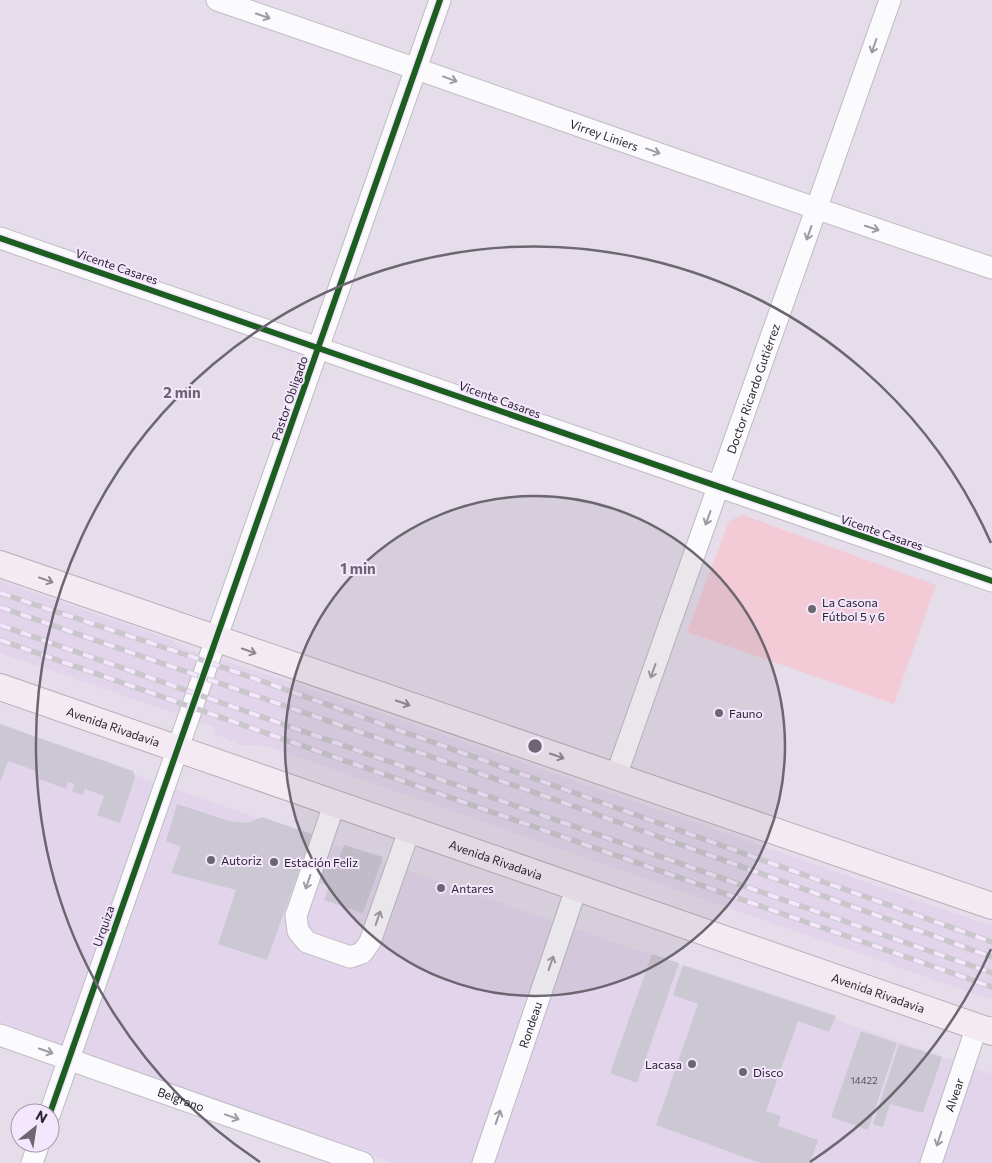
<svg xmlns="http://www.w3.org/2000/svg" width="992" height="1163" viewBox="0 0 992 1163" font-family="Commissioner,sans-serif">
<rect width="100%" height="100%" fill="#e5deea"/>
<!-- built -->
<path fill="#e2d5eb" d="M0,581l172,59 6,6 127,41 687,239v74l-726,-254 -25,-1 -27,-11 1,-7 -215,-74z
M0,728l992,346v89h-598l-394,-136z"/>
<!-- grass -->
<path fill="#f3cbd6" d="M743,515l193,70 -42,119 -207,-72 42,-111z"/>
<!-- building -->
<path fill="#ccc8d3" d="M0,724l133,47 2,6 -15,46 -23,-8 7,-19 -19,-7 -2,6 -11,-3 3,-8 -7,-2 -2,7 -29,-11 2,-6 -31,-11 -8,22z
M177,804l52,17 19,2 14,-6 50,17 -6,18 31,11 7,-18 39,12 -20,56 -39,-13 5,-14 -30,-11 6,-21 -38,106 -49,-16 18,-54 -65,-17 10,-26 -15,-6z
M652,954l27,9 -42,120 -27,-10z
M683,965l153,51 -7,16 -31,-11 -32,90 15,5 -3,10 40,14 -8,23h-50l-104,-38 42,-121 -25,-9z
M861,1031l36,12 -29,87 -37,-13z
M899,1044l43,13 -19,56 -33,-9 -7,23 -10,-3z"/>
<g fill="none" stroke-linecap="round" stroke-linejoin="round">
<defs>
<g id="minor">
<path id="s1" d="M217,0c259,88 516,182 775,268"/>
<path d="M0,238c331,113 661,231 992,343"/>
<path id="s2" d="M616,776l274,-776"/>
<path d="M335,802l-39,114 2,15 9,11 43,15 12,-4 8,-11 40,-114"/>
<path id="s3" d="M0,1035l363,128"/>
<path d="M50,1113l390,-1113"/>
<path d="M32,1163l7,-20"/>
<path id="s4" d="M483,1163l94,-277"/>
<path id="s5" d="M931,1163l46,-137 15,2"/>
</g>
<g id="major">
<path d="M0,564l992,342"/>
<path id="s6" d="M0,687l992,345"/>
</g>
</defs>
<!-- minor casing -->
<use href="#minor" stroke="#bfbac3" stroke-width="23"/>
<!-- major casing -->
<use href="#major" stroke="#bcaaba" stroke-width="28"/>
<!-- minor -->
<use href="#minor" stroke="#fbfafc" stroke-width="21"/>
<!-- major -->
<use href="#major" stroke="#f3eaf2" stroke-width="26"/>
<defs>
<path id="rail" d="M0,593l208,69 784,280
M0,607l579,201 413,149
M0,625l992,348
M0,640l992,347"/>
</defs>
<!-- rail casing -->
<use href="#rail" stroke="#c9c7cb" stroke-width="5.5"/>
<!-- rail -->
<use href="#rail" stroke="#f4e6fd" stroke-width="4" stroke-dasharray="11" stroke-linecap="butt"/>
<defs>
<path id="cycleway" d="M0,238c331,113 661,231 992,343
M50,1113l390,-1113"/>
</defs>
<!-- cycleway casing -->
<use href="#cycleway" stroke="#f4e6fd" stroke-width="9"/>
<!-- cycleway -->
<use href="#cycleway" stroke="#1b5e20" stroke-width="6"/>
</g>
<!-- one-way arrows -->
<defs><path id="oneway-shaft" d="M-6 0H5M1.5-3L5.5 0L1.5 3" fill="none" stroke-width="1.6" stroke-linecap="round" stroke-linejoin="round" transform="scale(1.25)"/></defs>
<g stroke="#9d9ba0">
<use href="#oneway-shaft" transform="translate(263 16) rotate(19)"/>
<use href="#oneway-shaft" transform="translate(874 46) rotate(109)"/>
<use href="#oneway-shaft" transform="translate(450 79) rotate(20)"/>
<use href="#oneway-shaft" transform="translate(653 151) rotate(20)"/>
<use href="#oneway-shaft" transform="translate(872 228) rotate(18)"/>
<use href="#oneway-shaft" transform="translate(809 233) rotate(109)"/>
<use href="#oneway-shaft" transform="translate(708 518) rotate(110)"/>
<use href="#oneway-shaft" transform="translate(653 671) rotate(110)"/>
<use href="#oneway-shaft" transform="translate(308 882) rotate(109)"/>
<use href="#oneway-shaft" transform="translate(378 918) rotate(-71)"/>
<use href="#oneway-shaft" transform="translate(551 963) rotate(-71)"/>
<use href="#oneway-shaft" transform="translate(46 1051) rotate(19)"/>
<use href="#oneway-shaft" transform="translate(232 1117) rotate(20)"/>
<use href="#oneway-shaft" transform="translate(498 1117) rotate(-71)"/>
<use href="#oneway-shaft" transform="translate(939 1139) rotate(108)"/>
</g>
<g stroke="#8f8890">
<use href="#oneway-shaft" transform="translate(46 580) rotate(20)"/>
<use href="#oneway-shaft" transform="translate(249 651) rotate(19)"/>
<use href="#oneway-shaft" transform="translate(403 703) rotate(19)"/>
<use href="#oneway-shaft" transform="translate(557 756) rotate(19)"/>
</g>
<!-- distance rings -->
<circle cx="535" cy="746" r="250" fill="#6c6670" fill-opacity=".12"/>
<g fill="none" stroke="#6c6670" stroke-width="2.5">
<circle cx="535" cy="746" r="250"/>
<path d="M991 949A499 499 0 0 1 810 1162M260 1162A499 499 0 1 1 991 543"/>
</g>
<!-- markers -->
<g fill="#6c6670" stroke="#f4e6fd" stroke-width="2">
<circle cx="812" cy="609" r="5"/>
<circle cx="719" cy="713" r="5"/>
<circle cx="211" cy="860" r="5"/>
<circle cx="274" cy="862" r="5"/>
<circle cx="441" cy="888" r="5"/>
<circle cx="692" cy="1064" r="5"/>
<circle cx="743" cy="1072" r="5"/>
</g>
<g text-anchor="middle" dominant-baseline="central" stroke-width="4" stroke-linejoin="round" paint-order="stroke">
<!-- number labels -->
<g font-size="10" fill="#56515a">
<text x="864" y="1080">14422</text>
</g>
<!-- street labels -->
<g font-size="12" fill="#2b262f" stroke="#f4e6fd">
<text stroke="none"><textPath href="#s1" startOffset="410">Virrey Liniers</textPath></text>
<text transform="translate(117 266) rotate(19)">Vicente Casares</text>
<text stroke="none"><textPath href="#s2" startOffset="411">Doctor Ricardo Gutiérrez</textPath></text>
<text transform="translate(289 398) rotate(-71)">Pastor Obligado</text>
<text transform="translate(500 399) rotate(20)">Vicente Casares</text>
<text transform="translate(882 532) rotate(19)">Vicente Casares</text>
<text stroke="none"><textPath href="#s6" startOffset="120">Avenida Rivadavia</textPath></text>
<text stroke="none"><textPath href="#s6" startOffset="525">Avenida Rivadavia</textPath></text>
<text transform="translate(103 926) rotate(-71)">Urquiza</text>
<text stroke="none"><textPath href="#s6" startOffset="930">Avenida Rivadavia</textPath></text>
<text stroke="none"><textPath href="#s4" startOffset="146">Rondeau</textPath></text>
<text stroke="none"><textPath href="#s5" startOffset="72">Alvear</textPath></text>
<text stroke="none"><textPath href="#s3" startOffset="192">Belgrano</textPath></text>
</g>
<!-- poi labels -->
<g font-size="12" fill="#2b262f" stroke="#f4e6fd" text-anchor="start">
<text x="822" y="602">La Casona<tspan x="822" dy="14">Fútbol 5 y 6</tspan></text>
<text x="729" y="713">Fauno</text>
<text x="221" y="860">Autoriz</text>
<text x="284" y="862">Estación Feliz</text>
<text x="451" y="888">Antares</text>
<text x="682" y="1064" text-anchor="end">Lacasa</text>
<text x="753" y="1072">Disco</text>
</g>
</g>
<circle cx="535" cy="746" r="8" fill="#6c6670" stroke="#f4e6fd" stroke-width="2.5"/>
<g font-size="15" text-anchor="middle" font-weight="bold" fill="#6c6670" stroke="#f4e6fd" stroke-width="4" stroke-linejoin="round" paint-order="stroke">
<text x="182" y="398">2 min</text>
<text x="358" y="574">1 min</text>
</g>
<!-- north arrow -->
<g transform="translate(35 1128) rotate(30)"><circle r="24" fill="#f4e6fd" stroke="#a499ab"/>
<path d="M0-4L9 19L0 12L-9 19Z" fill="#6c6670"/>
<text y="-8" font-size="14" font-weight="bold" text-anchor="middle" fill="#2b262f">N</text>
</g>
</svg>
